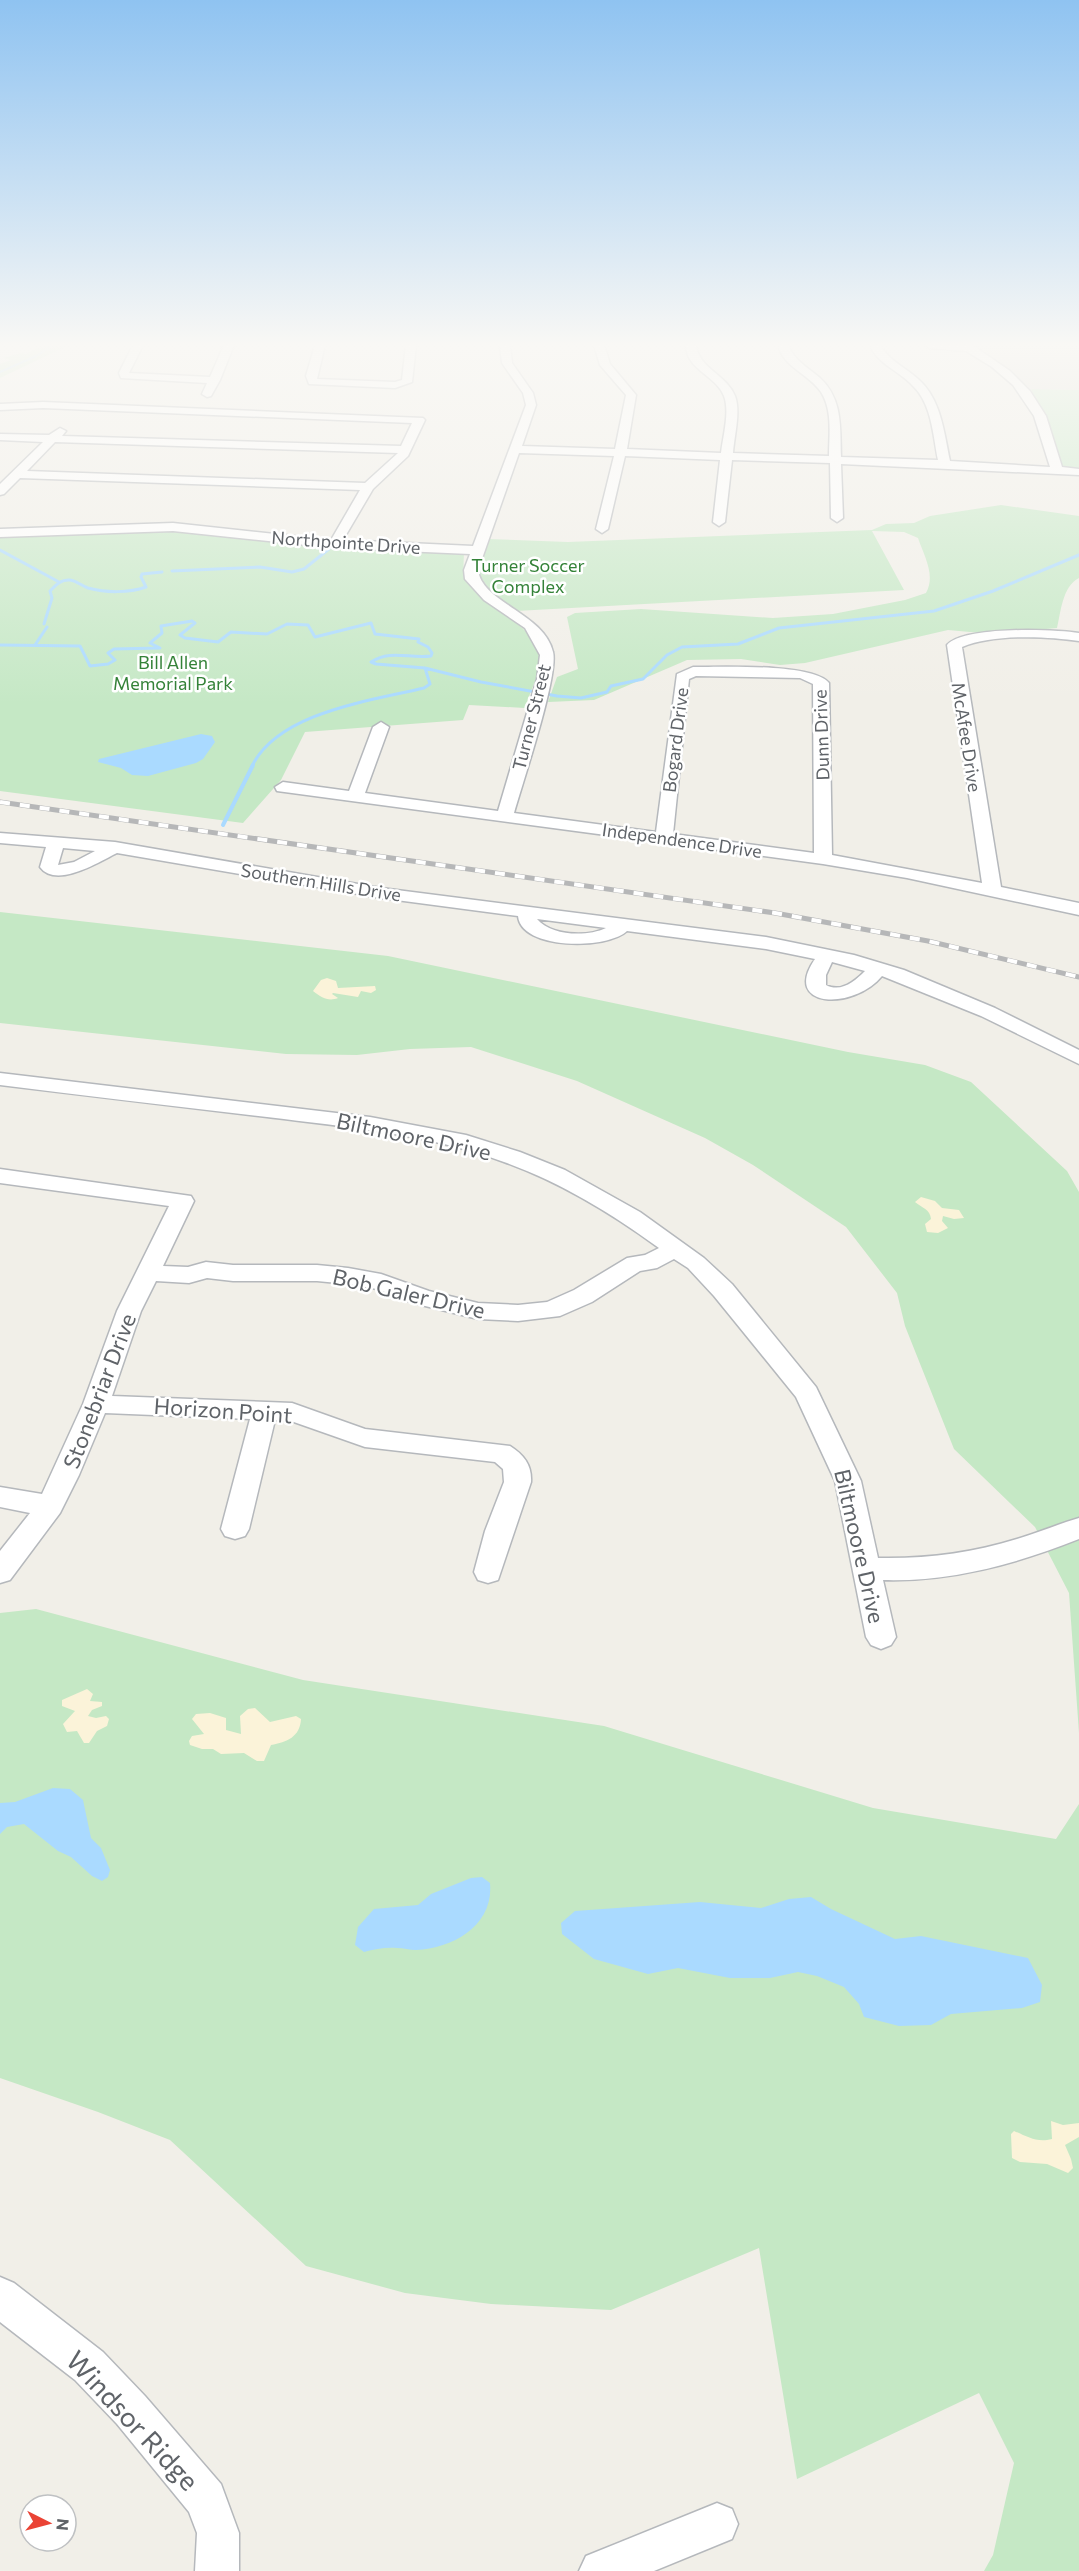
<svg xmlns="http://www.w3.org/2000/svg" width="1079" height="2571" viewBox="0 0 1079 2571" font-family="Commissioner,sans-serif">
<rect width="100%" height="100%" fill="#f1efe8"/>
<!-- education -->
<path fill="#e1ded6" d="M968,345h111v45l-48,-1 -42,-34z"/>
<!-- green -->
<path fill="#c5e8c5" d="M42,345h27l-69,33v-14l11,-4 -8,-2 18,-5 5,1z
M1031,389l48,1v79l-18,-1z
M1001,505l78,11v62c-17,9 -18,34 -22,50l-65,6 -44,-4 -143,33 -25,2 -39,-6 -54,1 -93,40 -46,2 9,-25 21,-8 -11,-52 8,-4 66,-4 132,9 60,-4 72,-14 21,-7c10,-18 -2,-37 -8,-55l-14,-6 -32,-1 32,59 -388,21c-18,-12 -30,-22 -39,-42l11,-30 80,3 304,-12 14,-6 28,-1 16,-7z
M142,530l45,2 153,17 124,3c0,6 -1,13 0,19 7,39 80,49 75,93 -1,14 -10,30 -14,44l-56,-3 -6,15 -158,12 -24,48 -38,43 -243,-32v-254z
M0,912l388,44 460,96 77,13 46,17 96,89 12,21v541l-10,-140 -34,-66 -81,-78 -49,-123 -8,-33 -51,-66 -93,-62 -48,-27 -128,-57 -106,-34 -61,2 -53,6 -71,-1 -286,-31z
M36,1609l267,71 301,46 269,82 183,31 23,-35v767h-95l9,-16 21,-92 -35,-70 -182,86 -38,-231 -148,62 -120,-6 -86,-11 -99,-27 -136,-126 -72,-28 -98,-34v-465z"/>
<!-- sand -->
<path fill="#fbf3d9" d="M327,978l9,3 2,7 37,-2 1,4 -5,3 -10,-2 -3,6 -25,-4 -1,1 6,4c-10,4 -17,-1 -25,-7l8,-11z
M921,1197l14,4 7,7 17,2 5,8 -10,1 -11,-3 -1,5 6,7 -10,5 -11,-1 -2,-8 6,-5c-1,-10 -9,-11 -16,-17z
M87,1689l6,5 -3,7 12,1v4l-10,4 -4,6 8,2 10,-2 3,3 -2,7 -10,5 -8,12h-5l-7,-12 -10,1 -4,-8 12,-13 -13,-5v-6z
M255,1708l15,14 26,-6 5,3c-1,18 -14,23 -30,26l-7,16h-7l-13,-8 -23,1 -8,-5h-11l-12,-4 -1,-4 3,-5 12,-2 -12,-15 4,-5 14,-1 16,5v12l15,4 -1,-18 8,-7z
M1051,2121l12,4 16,-2v14l-14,8 6,14 2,9 -5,5 -21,-9 -27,-2 -8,-4 -1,-24 3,-3c14,6 23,12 38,8z"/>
<!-- water -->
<path fill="#aadaff" d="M201,734l11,2 3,6 -12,17 -7,4 -48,13 -16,-1 -11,-7 -23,-6 1,-3z
M53,1788l17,1 13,11 8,38 10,10 9,22 -2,7 -6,4 -10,-5 -21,-19 -13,-6 -34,-27 -17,3 -7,7v-31l15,-1z
M482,1877l8,6c4,42 -36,65 -74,67 -6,0 -13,-2 -19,-2 -11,-1 -22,1 -33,4l-9,-7 3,-18 16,-18 44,-4 13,-11 40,-16z
M811,1897l20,12 64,30 26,-3 107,22 14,27 -2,17 -18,6 -71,6 -20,11 -32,1 -35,-9 -5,-13 -15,-17 -27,-11 -19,-4 -28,6h-40l-52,-10 -30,6 -54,-15 -32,-25 -1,-11 14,-12 125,-9 61,6 28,-9z"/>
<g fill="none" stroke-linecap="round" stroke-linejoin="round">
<!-- stream-far2 -->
<path stroke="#aadaff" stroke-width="2" d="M0,372l36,-16 17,-11"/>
<!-- stream-far1 -->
<path stroke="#aadaff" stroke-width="3" d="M0,550l59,32
M172,571l88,-4 32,5 12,-3 25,-20
M44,624l8,-26 -2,-7c6,-6 11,-12 20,-11 7,1 12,6 18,8 18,5 41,5 58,-1l-5,-10 1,-3 20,-2
M0,645l80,1 10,20 18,-2 7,-4 -7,-7 6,-4 46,-1 -10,-5 12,-10 -1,-7 31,-5 3,2 -15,12 5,3 33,4 13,-10 36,2 20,-10 21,1 7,12 56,-14 4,11 44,5 -1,3 10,5 4,6 -1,3c-22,3 -40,-7 -60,6l5,2 49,4 56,14 76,14 24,2 26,-6 4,-6 32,-7 24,-24 15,-8 56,-3 41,-16 155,-17 59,-20 86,-36
M35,645l12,-18
M252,766c27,-54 118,-65 172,-78l6,-4 -5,-16"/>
<!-- stream -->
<path stroke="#aadaff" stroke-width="4" d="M223,825l30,-60"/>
<defs>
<path id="minor" d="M133,345h10l-14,28 81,4 14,-32h10l-14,35 -9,16 -4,1 -5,-3 5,-11 -86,-5 -2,-5z
M315,345h10l-8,34 78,3 7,-2 4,-35h10l-4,37 -17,6 -86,-4 -3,-8z
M500,345h10l2,18 21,30 3,12 -14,41 93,3 11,-54 -26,-30 -6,-20h10l6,19 26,31 -9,54 94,4c2,-17 9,-41 3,-57 -8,-21 -38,-26 -38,-51h10c3,24 30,29 39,51 6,16 -1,40 -2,57l96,3c0,-21 4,-45 -8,-64 -12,-18 -38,-25 -43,-47h10c6,15 19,22 32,33 23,21 20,50 21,79l97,3c-5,-24 -6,-56 -25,-74 -13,-15 -36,-22 -43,-41h10c8,15 25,22 38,34 23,20 26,53 32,82l100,6 -16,-51 -21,-31 -21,-18 -26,-16 -37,-3 -5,-3h43l8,2 35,24 20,20 16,25 16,51 17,2v6l-238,-11 2,54 -6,4 -6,-4 -1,-55 -98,-3 -7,62 -6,4 -6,-4 7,-62 -95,-4 -17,73 -6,4 -6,-4 18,-73 -95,-3 -41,117c4,33 66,43 75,82 6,23 -31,132 -39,161l142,19 21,-158 16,-7c28,0 120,-4 136,16l3,172 150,28 -35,-238c16,-19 107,-16 132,-12v8c-33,-5 -86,-7 -117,6l39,240 78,16v12l-172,-37 -84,-14 -546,-73 -2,-4 8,-5 66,9 24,-64 8,-5 8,5 -24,66 133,18 39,-132 3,-24 -15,-27 -41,-28 -19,-21 -1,-9 6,-16 -135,-6 -162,-17 -173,6v-8l173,-6 158,17 29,-50 -340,-12 -16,16 -4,1v-11l43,-42 -43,-2v-6l49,1 11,-7 6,3 -4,5 339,10 11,-23 -369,-15 -43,2v-6l43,-2 380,16 2,2 -17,36 -35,33 -30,51 130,6 53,-141 -3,-12 -21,-30zM55,442l343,11 -33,30 -338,-12zM696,676l104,2 13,6 1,169 -141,-19 16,-155z
M0,833l115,9 266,46 385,49 88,18 50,15 91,38 84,42v14l-98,-48 -99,-40c-29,35 -101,32 -67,-17l-49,-10 -139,-18c-20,19 -106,19 -109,-15l-137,-18 -264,-45c-18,9 -61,36 -77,14l6,-20 -46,-4zM63,848l32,3 -21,11 -16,3zM537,919l69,9c-19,9 -55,8 -69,-9zM832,962l33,9c-10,10 -24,22 -39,14v-10z
M0,1073l370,44 96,18 54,17 45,18 75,42 64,46 28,26 84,103 45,94 17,77c48,1 94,-5 139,-19 21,-6 41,-15 62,-21v21c-63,25 -128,43 -196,41l13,57 -5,8 -10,4 -10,-4 -5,-8 -31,-156 -39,-84 -82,-101 -26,-28 -14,-9 -17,9 -17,3 -48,31 -32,14 -42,5 -40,-2 -65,-16 -36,-14 -29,-5 -31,-3h-84l-26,-3 -18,5 -33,-2 -15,30 -29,85 180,7 73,26 145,17c14,9 22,19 21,36l-33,98 -10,3 -10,-3 -4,-8 11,-41 19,-49 -1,-13 -8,-7 -130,-15 -74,-26 -16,-1 -26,109 -4,7 -10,3 -10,-3 -4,-7 29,-110 -145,-6 -26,62 -19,38 -50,67 -10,3v-32l30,-38 -30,-6v-20l42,7 41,-90 34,-93 52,-105 -169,-23v-14l191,27 3,5 -31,65 25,1 18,-5 27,3h84l31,3 33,6 48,17 49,12 40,2 29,-3 27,-12 53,-32 18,-3 14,-7c-48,-35 -99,-66 -155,-86 -76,-28 -157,-35 -237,-45 -89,-10 -178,-21 -267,-32z
M0,2277l14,6 89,69 42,44 76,88 18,49v38h-44l2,-38 -8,-21 -72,-88 -42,-44 -75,-58z
M717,2503l15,6 6,15 -6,15 -78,32h-75l7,-15z"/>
</defs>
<!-- minor casing -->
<use href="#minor" stroke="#b5b8bc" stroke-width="3"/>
<!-- minor -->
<use href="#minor" fill="#fff" fill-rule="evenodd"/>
<defs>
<path id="rail" d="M0,802l775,111 153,28 151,36"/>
</defs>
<!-- rail casing -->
<use href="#rail" stroke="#b6b7b8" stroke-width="5"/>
<!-- rail -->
<use href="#rail" stroke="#fff" stroke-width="4" stroke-dasharray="10" stroke-linecap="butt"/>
</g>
<!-- sky -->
<linearGradient id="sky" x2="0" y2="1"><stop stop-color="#8fc3f1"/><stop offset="0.49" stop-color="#f9f8f5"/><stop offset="1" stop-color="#f9f8f5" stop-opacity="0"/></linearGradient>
<rect width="1079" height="704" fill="url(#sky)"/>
<g text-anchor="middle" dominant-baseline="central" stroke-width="5" stroke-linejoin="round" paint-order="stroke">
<!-- far-street labels -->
<g font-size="18" fill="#5f6368" stroke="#fff">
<text transform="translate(346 542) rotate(4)">Northpointe Drive</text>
<text transform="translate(531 717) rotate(-76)">Turner Street</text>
<text transform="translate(821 735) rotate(-92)">Dunn Drive</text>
<text transform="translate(967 737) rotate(81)">McAfee Drive</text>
<text transform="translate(675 740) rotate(-83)">Bogard Drive</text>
<text transform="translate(682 840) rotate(8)">Independence Drive</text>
<text transform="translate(321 882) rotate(9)">Southern Hills Drive</text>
</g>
<!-- far-park labels -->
<g font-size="18" fill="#348238" stroke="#fff">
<text x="528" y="565">Turner Soccer<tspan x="528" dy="21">Complex</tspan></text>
<text x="173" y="662">Bill Allen<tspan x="173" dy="21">Memorial Park</tspan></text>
</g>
<!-- street labels -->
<g font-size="22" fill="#5f6368" stroke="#fff">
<text transform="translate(414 1136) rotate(12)">Biltmoore Drive</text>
<text transform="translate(409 1293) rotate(13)">Bob Galer Drive</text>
<text transform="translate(99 1391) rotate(-69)">Stonebriar Drive</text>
<text transform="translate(223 1410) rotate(4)">Horizon Point</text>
<text transform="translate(860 1546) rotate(77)">Biltmoore Drive</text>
</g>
<!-- near-street labels -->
<g font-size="27" fill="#5f6368" stroke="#fff">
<text transform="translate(133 2420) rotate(47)">Windsor Ridge</text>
</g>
</g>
<!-- north arrow -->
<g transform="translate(48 2523) rotate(96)"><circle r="28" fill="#ffffff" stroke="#bfc1c3" stroke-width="1.5"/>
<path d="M0-4.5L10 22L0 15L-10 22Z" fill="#ea4335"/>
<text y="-9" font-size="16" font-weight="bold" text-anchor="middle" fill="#5f6368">N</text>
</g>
</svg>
